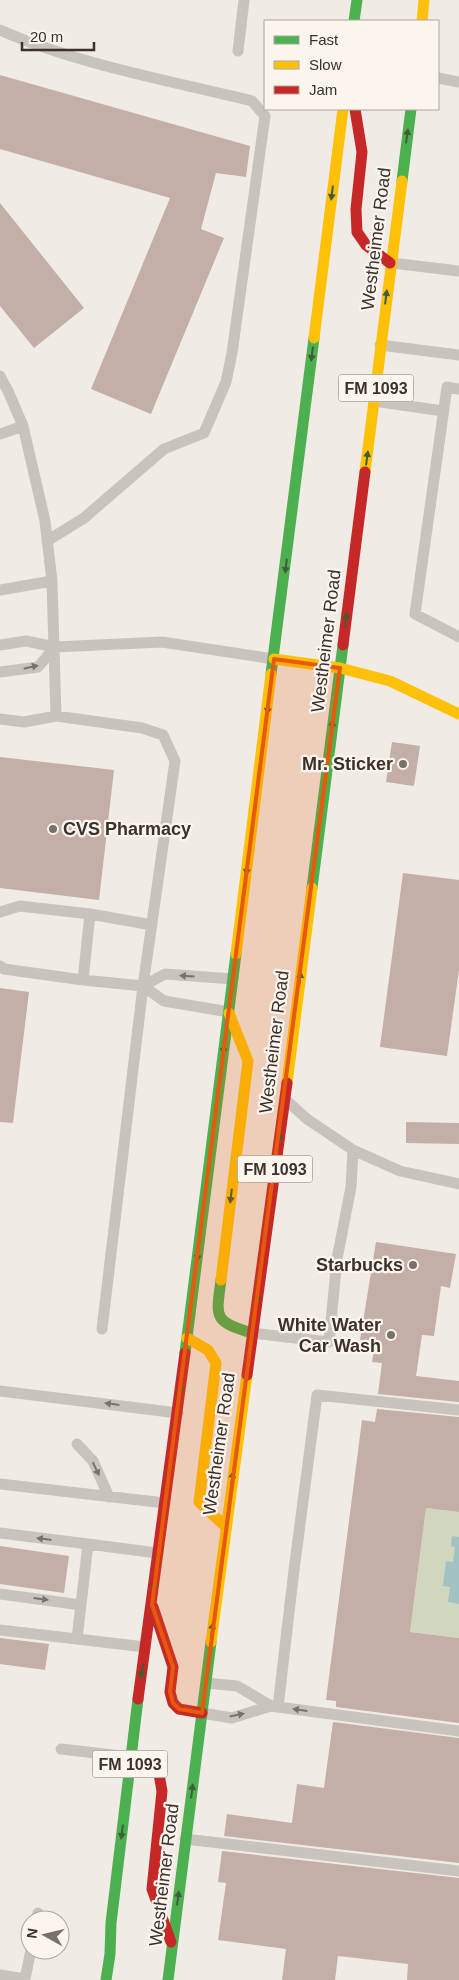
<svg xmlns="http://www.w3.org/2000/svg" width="459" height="1980" viewBox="0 0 459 1980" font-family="Arial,sans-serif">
<rect width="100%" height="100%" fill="#f0ebe5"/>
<!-- green -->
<path fill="#d1d6bf" d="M426,1508l33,4v126l-49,-6z"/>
<!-- water -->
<path fill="#a1c2c1" d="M452,1536l7,1v67l-11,-2 2,-15 -7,-1 3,-25 7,1 2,-15 -4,-1z"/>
<!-- building -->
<path fill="#c3afa7" d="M0,75l250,71 -4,31 -30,-4 -15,56 23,9 -73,176 -60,-25 79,-191 -170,-49z
M0,203l84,105 -50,40 -34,-42z
M392,742l28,4 -6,40 -28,-4z
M0,757l114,13 -15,130 -99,-12z
M403,873l56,7v90l-12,86 -67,-9z
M0,988l29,4 -16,131 -13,-1z
M406,1122l53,1v21l-53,-1z
M376,1242l80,12 -6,34 -9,-2 -7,50 -12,-1 -6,41 43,5v21l-81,-8 4,-31 -10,-1 3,-20 -15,-2z
M377,1409l82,8v95l-33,-4 -16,124 49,6v85l-123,-16v-6l-10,-1 36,-280 13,2z
M0,1546l69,10 -5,37 -64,-9z
M0,1638l49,6 -4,26 -45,-6z
M333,1722l126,16v125l-235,-27 3,-22 65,9 5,-39 27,4z
M222,1851l237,27v102h-52l1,-16 -70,-8 -3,24h-53l4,-31 -68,-9 8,-57 -8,-1z"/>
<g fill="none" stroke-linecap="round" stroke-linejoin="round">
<!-- lane -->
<path stroke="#c9c3be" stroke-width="11" d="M0,30c76,34 171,51 252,71l13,15 -33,237 -6,29 -22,51 -40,16 -80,69 -37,23
M238,51l6,-51
M438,78l21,4
M392,263l67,8
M380,345l79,10
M0,376l8,15 15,35 22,95 7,60 4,135
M459,389l-12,-2 -32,227 44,23
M374,401l69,10
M0,434l23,-8
M0,590l52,-9
M0,645l26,-4 29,6 107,-5 112,17
M0,672l38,-5 17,-20
M0,719l24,3 32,-6 86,12 21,7 12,26 -32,225 -41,343
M0,912l20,-6 70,8 62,11
M0,966l4,3 79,11 60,6 21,15 65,11
M83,980l7,-66
M143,986l22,-12 68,5
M353,1150l47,21 59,13
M252,1333l77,9 8,-83 14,-72 2,-37 -46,-31 -20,-18
M0,1391l178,22
M77,1444l16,17 16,36
M0,1484l165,19
M0,1533l88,11
M0,1594l81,11
M0,1630l77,9
M145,1647l-68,-8 11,-95 69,9
M206,1683l31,3 34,20
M278,1707l181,24
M202,1713l30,5 39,-12 7,1 16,-137 23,-175 142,15
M61,1749l69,8
M185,1839l274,32
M36,1920l2,-7
M0,1975l25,4 6,-29"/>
<!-- fast -->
<path stroke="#4caf50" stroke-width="11" d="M354,21l3,-21
M402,181l9,-72
M271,674l43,-336
M312,888l31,-243
M221,1280c-5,38 -8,41 31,53
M185,1353l51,-399
M106,1980l4,-26 1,-31 27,-224
M168,1980l43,-338"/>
<!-- slow -->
<path stroke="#ffc107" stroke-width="11" d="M422,21l2,-21
M314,338l29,-229
M365,472l37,-291
M274,659l66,9 50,13 69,33
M236,954l35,-280
M287,1083l25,-195
M221,1280l27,-219 -19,-48
M187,1338l21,12 8,13 -17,139 27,25
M211,1642l36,-267"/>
<!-- jam -->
<path stroke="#c62828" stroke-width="11" d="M355,109l7,43 -6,57 1,23 9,13 24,18
M343,645l22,-173
M247,1375l40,-292
M153,1607l20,60 -3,25 3,11 6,6 23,4
M138,1699l47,-346
M130,1757l20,7 9,10 3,17 -10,98 19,53"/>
</g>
<!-- one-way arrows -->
<defs><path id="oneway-solid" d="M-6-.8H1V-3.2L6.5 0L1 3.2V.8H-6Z" transform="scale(1.25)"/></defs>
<g fill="#415c38">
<use href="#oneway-solid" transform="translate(407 136) rotate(-82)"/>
<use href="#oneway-solid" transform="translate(332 193) rotate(97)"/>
<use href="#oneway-solid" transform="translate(386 297) rotate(-83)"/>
<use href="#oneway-solid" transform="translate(312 354) rotate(97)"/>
<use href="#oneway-solid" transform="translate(367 458) rotate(-83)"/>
<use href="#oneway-solid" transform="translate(286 566) rotate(97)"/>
<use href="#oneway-solid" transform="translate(346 620) rotate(-83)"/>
<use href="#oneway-solid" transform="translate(268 707) rotate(97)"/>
<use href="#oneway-solid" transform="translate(332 727) rotate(-83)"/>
<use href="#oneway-solid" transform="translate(247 868) rotate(97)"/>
<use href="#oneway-solid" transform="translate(300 979) rotate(-83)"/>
<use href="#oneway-solid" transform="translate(224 1047) rotate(97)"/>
<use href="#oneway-solid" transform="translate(279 1140) rotate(-82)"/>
<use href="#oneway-solid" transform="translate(231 1196) rotate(97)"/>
<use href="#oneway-solid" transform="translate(198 1254) rotate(97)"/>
<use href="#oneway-solid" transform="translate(257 1301) rotate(-82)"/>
<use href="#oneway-solid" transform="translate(181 1387) rotate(97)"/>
<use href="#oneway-solid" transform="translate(232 1479) rotate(-82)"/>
<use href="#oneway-solid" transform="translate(155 1583) rotate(98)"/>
<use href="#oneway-solid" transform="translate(212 1630) rotate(-83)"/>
<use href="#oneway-solid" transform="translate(142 1671) rotate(98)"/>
<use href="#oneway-solid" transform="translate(192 1791) rotate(-83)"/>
<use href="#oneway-solid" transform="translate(122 1832) rotate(97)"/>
<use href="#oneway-solid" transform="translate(178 1898) rotate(-83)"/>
</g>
<g fill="#7b726d">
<use href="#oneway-solid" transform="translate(31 667) rotate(-13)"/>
<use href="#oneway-solid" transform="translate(187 976) rotate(-176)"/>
<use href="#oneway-solid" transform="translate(112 1404) rotate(-173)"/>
<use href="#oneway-solid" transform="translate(96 1469) rotate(65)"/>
<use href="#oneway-solid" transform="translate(44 1539) rotate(-173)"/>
<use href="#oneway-solid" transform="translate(41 1599) rotate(7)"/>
<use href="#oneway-solid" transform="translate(300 1710) rotate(-172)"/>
<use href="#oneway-solid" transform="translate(237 1715) rotate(-12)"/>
</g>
<!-- marked area -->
<path fill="#e8590c" fill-opacity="0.2" stroke="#e8590c" stroke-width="4" stroke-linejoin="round" d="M274,659l66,9 -138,1045 -23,-4 -6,-6 -3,-11 3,-25 -21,-62z"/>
<!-- markers -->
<g fill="#7a716c" stroke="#fbf5ee" stroke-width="2">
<circle cx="403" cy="764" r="5"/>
<circle cx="53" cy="829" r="5"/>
<circle cx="413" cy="1265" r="5"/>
<circle cx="391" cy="1335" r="5"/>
</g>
<g text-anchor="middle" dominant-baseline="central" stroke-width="4.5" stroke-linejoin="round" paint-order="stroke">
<!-- shield labels -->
<g fill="#fbf5ee" stroke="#756b66" stroke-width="1">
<rect x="338.5" y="374.5" width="75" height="27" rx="4"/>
<rect x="237.5" y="1155.5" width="75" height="27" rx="4"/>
<rect x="92.5" y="1750.5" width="75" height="27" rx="4"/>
</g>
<g font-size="16" font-weight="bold" fill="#3b302b">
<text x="376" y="388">FM 1093</text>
<text x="275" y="1169">FM 1093</text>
<text x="130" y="1764">FM 1093</text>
</g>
<!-- street labels -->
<g font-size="18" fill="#3b302b" stroke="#fbf5ee">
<text transform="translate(376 239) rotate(-83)">Westheimer Road</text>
<text transform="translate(326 641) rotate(-83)">Westheimer Road</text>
<text transform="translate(274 1042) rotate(-83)">Westheimer Road</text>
<text transform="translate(219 1444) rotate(-82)">Westheimer Road</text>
<text transform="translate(164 1875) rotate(-83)">Westheimer Road</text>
</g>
<!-- poi labels -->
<g font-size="18" font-weight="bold" fill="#3b302b" stroke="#fbf5ee" text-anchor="end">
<text x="393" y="764">Mr. Sticker</text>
<text x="63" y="829" text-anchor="start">CVS Pharmacy</text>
<text x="403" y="1265">Starbucks</text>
<text x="381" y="1325">White Water<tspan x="381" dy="21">Car Wash</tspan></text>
</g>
</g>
<!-- legend -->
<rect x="264" y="20" width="175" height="90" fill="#fbf5ee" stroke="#aea6a0"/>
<rect x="274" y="36" width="25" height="8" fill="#4caf50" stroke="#aea6a0"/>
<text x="309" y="45" font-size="15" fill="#3b302b">Fast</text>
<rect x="274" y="61" width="25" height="8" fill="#ffc107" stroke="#aea6a0"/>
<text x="309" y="70" font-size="15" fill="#3b302b">Slow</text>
<rect x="274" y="86" width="25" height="8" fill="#c62828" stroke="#aea6a0"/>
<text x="309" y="95" font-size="15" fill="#3b302b">Jam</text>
<!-- north arrow -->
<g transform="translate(45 1935) rotate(278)"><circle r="24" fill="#fbf5ee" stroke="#aea6a0"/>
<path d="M0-4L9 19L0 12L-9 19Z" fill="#7a716c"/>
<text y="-8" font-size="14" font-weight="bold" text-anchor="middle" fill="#3b302b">N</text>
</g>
<!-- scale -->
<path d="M22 42v8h72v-8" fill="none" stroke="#3b302b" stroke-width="2.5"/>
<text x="30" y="42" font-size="15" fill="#3b302b" stroke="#fbf5ee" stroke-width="4" paint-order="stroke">20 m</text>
</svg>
